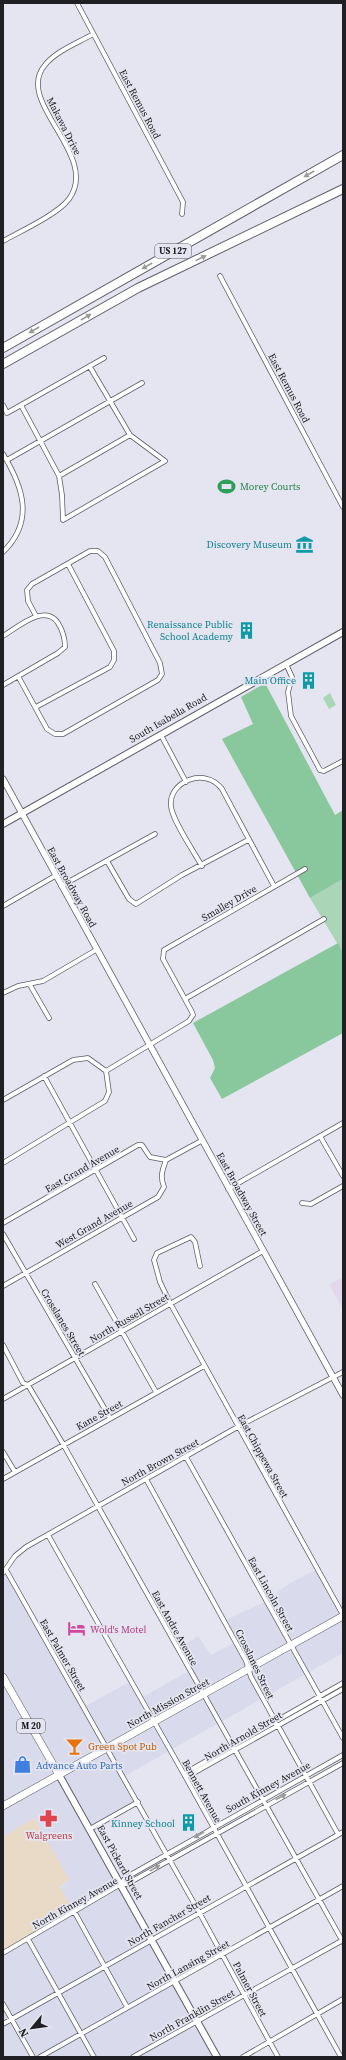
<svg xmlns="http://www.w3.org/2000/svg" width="346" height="2060" viewBox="0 0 346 2060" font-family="'Source Serif 4',serif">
<rect width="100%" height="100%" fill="#e4e5f0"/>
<!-- built -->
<path fill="#d9dbed" d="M3,1568l81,139 47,-26 10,17 53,-30 -12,-21 16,-11 13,19 24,-13 -11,-21 42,-20 21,-16 30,-16 24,42 2,-1v43l-220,124 15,25 -48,27 127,228h-214v-107l66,-71 -35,-61 -31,19z"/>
<!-- industrial -->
<path fill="#e9d9c7" d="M34,1818l35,61 -9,8 14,24 -71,40v-114z"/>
<!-- education -->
<path fill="#e2d7eb" d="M343,1277v32l-14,-24z"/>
<!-- green -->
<path fill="#abd5b7" d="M330,693l6,12 -7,4 -6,-11z
M343,879v74l-33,-55z"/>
<!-- forest -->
<path fill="#89c79c" d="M265,683l70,132 8,-5v69l-33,19 -88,-159 31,-15 -12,-27z
M338,943l5,10v80l-121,66 -12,-21 5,-10 -2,-8 -20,-37z"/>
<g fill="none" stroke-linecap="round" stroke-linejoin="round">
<defs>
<path id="minor" d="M77,3l106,199 -1,12
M3,241c18,-10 55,-27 66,-42 32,-44 -56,-97 -24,-134 11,-14 33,-22 48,-31
M220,276l123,231
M3,405l4,8 97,-55
M21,405l38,71 3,19 1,25 102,-59 -35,-26 -40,-68
M3,454c20,33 32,67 0,98
M7,460l135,-77
M59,476l71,-41
M3,636c15,-9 42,-33 55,-13 5,8 7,14 7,24l-7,6 -55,32
M286,664l6,13 -4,15 3,24 29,54 4,1 19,-10
M18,676l29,53 8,5h8l95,-54 4,-6 -2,-11 -55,-106 -7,-6h-8l-58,33 -5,6 1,11 8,15
M36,707l74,-40 4,-7v-9l-46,-87
M161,735l25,47
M107,861l22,38 7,5 46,-29 66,-35
M202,866c-8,-14 -30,-46 -31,-60 -3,-24 34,-40 51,-17l52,97
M61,886l94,-52
M3,906l52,-30
M30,985l19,33
M3,993l15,-7 25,-5 53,-31
M185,999l139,-80
M106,1071l83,-50 4,-6 -1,-3 -29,-53 1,-9 141,-81
M44,1076l90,163
M3,1100l70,-40 15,-2 18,13
M320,1136l23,40
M166,1160l35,-19
M3,1163l102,-62 4,-9 -3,-21
M228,1189l115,-66
M302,1203l9,1 32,-18
M3,1223l135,-78h4l8,12 16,3
M3,1234l107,184
M200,1266l-5,-24 -4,-5 -34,16 -3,7 6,22 10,21 173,312
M95,1284l61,108
M3,1286l155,-89 6,-10c-4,-10 -2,-16 2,-27
M3,1345l20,38 5,2 35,59 280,498
M3,1399l260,-148
M3,1452l12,20
M186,1457l157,281
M3,1479l201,-113
M146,1479l100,182 5,16 87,157
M48,1535l137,241 156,281
M6,1570l193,342 79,145
M3,1573l12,-17 11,-9 215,-122 102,-53
M185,1776l2,-4 156,-89
M185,1776l5,-1 153,-86
M90,1829l48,-27
M121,1884l4,-6 218,-123
M74,1911l53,96
M28,1939l66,118
M3,1953l118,-69h6l216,-121
M3,2004l30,53
M3,2024l340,-192
M40,2057l303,-171
M133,2057l210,-117
M243,2057l100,-58"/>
<path id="tertiary" d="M3,779l340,616"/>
<path id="secondary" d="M3,824l340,-192
M59,1775l158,282"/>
<path id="primary" d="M3,1677l56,98
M3,1806l340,-190"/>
<path id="motorway" d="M3,348l340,-193
M3,364l135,-76 205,-99"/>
</defs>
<!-- minor casing -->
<use href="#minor" stroke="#5c5d67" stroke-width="5.5"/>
<!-- tertiary casing -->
<use href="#tertiary" stroke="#5c5d67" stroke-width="7"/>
<!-- secondary casing -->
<use href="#secondary" stroke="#5c5d67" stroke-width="8"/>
<!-- primary casing -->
<use href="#primary" stroke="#5c5d67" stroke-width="8"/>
<!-- motorway casing -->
<use href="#motorway" stroke="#5c5d67" stroke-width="10"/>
<!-- minor -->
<use href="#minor" stroke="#fff" stroke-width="4"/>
<!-- tertiary -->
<use href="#tertiary" stroke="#fff" stroke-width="5.5"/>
<!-- secondary -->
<use href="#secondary" stroke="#fff" stroke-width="6"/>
<!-- primary -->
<use href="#primary" stroke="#fff" stroke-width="7"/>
<!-- motorway -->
<use href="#motorway" stroke="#fff" stroke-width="8"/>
</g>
<!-- one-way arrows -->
<defs><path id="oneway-solid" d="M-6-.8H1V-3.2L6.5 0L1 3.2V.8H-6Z"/></defs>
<g fill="#9b9b9c">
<use href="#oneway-solid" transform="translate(309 174) rotate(150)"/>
<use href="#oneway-solid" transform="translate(201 258) rotate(-26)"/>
<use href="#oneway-solid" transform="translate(147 266) rotate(150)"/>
<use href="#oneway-solid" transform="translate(86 317) rotate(-30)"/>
<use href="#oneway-solid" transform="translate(34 330) rotate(150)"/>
<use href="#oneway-solid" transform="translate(281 1797) rotate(-28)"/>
<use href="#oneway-solid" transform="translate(199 1835) rotate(150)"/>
<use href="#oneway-solid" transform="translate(155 1868) rotate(-30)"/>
</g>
<!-- icons -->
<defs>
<symbol id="stadium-bare" viewBox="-9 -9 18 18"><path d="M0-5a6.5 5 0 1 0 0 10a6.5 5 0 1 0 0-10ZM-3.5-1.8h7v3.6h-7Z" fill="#2e9e5b" stroke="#e4e5f0" stroke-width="2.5" paint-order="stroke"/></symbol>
<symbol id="museum-bare" viewBox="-9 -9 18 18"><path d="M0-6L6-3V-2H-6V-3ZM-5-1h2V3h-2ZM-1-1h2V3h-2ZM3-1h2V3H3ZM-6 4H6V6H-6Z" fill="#0f9aa8" stroke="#e4e5f0" stroke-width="2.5" paint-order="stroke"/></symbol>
<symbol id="building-bare" viewBox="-9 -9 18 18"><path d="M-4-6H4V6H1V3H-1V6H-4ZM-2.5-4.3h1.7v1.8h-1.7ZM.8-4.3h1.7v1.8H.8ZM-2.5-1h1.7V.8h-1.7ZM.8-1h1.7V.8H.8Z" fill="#0f9aa8" stroke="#e4e5f0" stroke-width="2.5" paint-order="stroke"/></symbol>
<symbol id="hotel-bare" viewBox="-9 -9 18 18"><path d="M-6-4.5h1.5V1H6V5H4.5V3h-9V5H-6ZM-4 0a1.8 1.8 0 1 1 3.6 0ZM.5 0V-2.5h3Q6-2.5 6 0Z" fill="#d1479c" stroke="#e4e5f0" stroke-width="2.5" paint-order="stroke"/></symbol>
<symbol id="bar-bare" viewBox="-9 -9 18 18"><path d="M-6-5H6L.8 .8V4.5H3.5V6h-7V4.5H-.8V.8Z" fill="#e8710a" stroke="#e4e5f0" stroke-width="2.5" paint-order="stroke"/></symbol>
<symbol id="shop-bare" viewBox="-9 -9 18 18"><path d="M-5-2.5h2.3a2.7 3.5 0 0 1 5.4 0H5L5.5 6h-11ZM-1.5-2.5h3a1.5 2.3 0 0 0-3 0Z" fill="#3f7fe0" stroke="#e4e5f0" stroke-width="2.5" paint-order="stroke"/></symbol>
<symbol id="pharmacy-bare" viewBox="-9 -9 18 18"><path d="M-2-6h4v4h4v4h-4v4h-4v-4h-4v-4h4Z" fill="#e0444e" stroke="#e4e5f0" stroke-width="2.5" paint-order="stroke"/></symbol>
</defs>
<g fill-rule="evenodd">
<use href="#stadium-bare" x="214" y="474" width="25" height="25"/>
<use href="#museum-bare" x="292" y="532" width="25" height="25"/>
<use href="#building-bare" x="234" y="618" width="25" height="25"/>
<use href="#building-bare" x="296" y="668" width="25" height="25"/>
<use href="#hotel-bare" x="64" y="1616" width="25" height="25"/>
<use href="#bar-bare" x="62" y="1734" width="25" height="25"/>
<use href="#shop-bare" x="10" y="1752" width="25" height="25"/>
<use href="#pharmacy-bare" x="36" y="1806" width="25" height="25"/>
<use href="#building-bare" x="176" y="1810" width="25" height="25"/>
</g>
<g text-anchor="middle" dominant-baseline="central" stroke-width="3.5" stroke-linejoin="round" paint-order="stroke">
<!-- shield labels -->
<g fill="#e4e5f0" stroke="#5b5b61" stroke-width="1">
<rect x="155" y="244" width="36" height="14" rx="3"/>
<rect x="17" y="1719" width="28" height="14" rx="3"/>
</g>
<g font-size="9" font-weight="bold" fill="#202024">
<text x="173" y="251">US 127</text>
<text x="31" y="1726">M 20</text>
</g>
<!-- street labels -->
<g font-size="10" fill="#202024" stroke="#e4e5f0">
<text transform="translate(140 104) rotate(62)">East Remus Road</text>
<text transform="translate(64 126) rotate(63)">Makawa Drive</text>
<text transform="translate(289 388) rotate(62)">East Remus Road</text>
<text transform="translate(168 718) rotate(-30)">South Isabella Road</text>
<text transform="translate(72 887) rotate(61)">East Broadway Road</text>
<text transform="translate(229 903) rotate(-30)">Smalley Drive</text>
<text transform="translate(82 1169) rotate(-30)">East Grand Avenue</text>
<text transform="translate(242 1194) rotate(61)">East Broadway Street</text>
<text transform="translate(94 1224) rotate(-30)">West Grand Avenue</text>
<text transform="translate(129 1318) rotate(-30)">North Russell Street</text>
<text transform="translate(63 1322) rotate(59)">Crosslanes Street</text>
<text transform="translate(99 1415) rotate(-29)">Kane Street</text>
<text transform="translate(263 1456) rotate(61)">East Chippewa Street</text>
<text transform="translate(160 1462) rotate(-29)">North Brown Street</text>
<text transform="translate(271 1594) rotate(61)">East Lincoln Street</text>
<text transform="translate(175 1628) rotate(61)">East Andre Avenue</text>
<text transform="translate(63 1655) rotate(60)">East Palmer Street</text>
<text transform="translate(255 1664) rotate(64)">Crosslanes Street</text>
<text transform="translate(168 1703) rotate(-29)">North Mission Street</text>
<text transform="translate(243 1736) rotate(-30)">North Arnold Street</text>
<text transform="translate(268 1787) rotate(-29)">South Kinney Avenue</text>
<text transform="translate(202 1791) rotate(61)">Bennett Avenue</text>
<text transform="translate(120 1862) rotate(61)">East Pickard Street</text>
<text transform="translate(75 1903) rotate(-29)">North Kinney Avenue</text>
<text transform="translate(169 1920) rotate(-30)">North Fancher Street</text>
<text transform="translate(188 1965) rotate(-29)">North Lansing Street</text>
<text transform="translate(250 1989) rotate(62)">Palmer Street</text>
<text transform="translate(192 2015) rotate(-29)">North Franklin Street</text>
</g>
<!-- leisure labels -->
<g font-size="10" fill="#27864d" stroke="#e4e5f0" text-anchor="start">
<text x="240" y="486">Morey Courts</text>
</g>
<!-- culture labels -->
<g font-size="10" fill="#0d838f" stroke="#e4e5f0" text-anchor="end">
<text x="292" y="544">Discovery Museum</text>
<text x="233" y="624">Renaissance Public<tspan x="233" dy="12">School Academy</tspan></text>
<text x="296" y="680">Main Office</text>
<text x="175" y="1823">Kinney School</text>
</g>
<!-- hotel labels -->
<g font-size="10" fill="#b23c85" stroke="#e4e5f0" text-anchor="start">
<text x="90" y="1629">Wold's Motel</text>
</g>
<!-- food labels -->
<g font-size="10" fill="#c56008" stroke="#e4e5f0" text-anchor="start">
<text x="88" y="1746">Green Spot Pub</text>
</g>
<!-- shop labels -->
<g font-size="10" fill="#366cbe" stroke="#e4e5f0" text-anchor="start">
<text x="36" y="1765">Advance Auto Parts</text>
</g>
<!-- health labels -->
<g font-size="10" fill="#be3a42" stroke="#e4e5f0">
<text x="49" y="1835">Walgreens</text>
</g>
</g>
<!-- border -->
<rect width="346" height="2060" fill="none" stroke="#202024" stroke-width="8"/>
<!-- north arrow -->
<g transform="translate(32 2028) rotate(241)" stroke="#e4e5f0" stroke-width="3" paint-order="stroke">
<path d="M0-3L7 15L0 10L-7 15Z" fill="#202024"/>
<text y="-6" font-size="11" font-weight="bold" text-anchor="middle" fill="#202024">N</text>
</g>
</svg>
